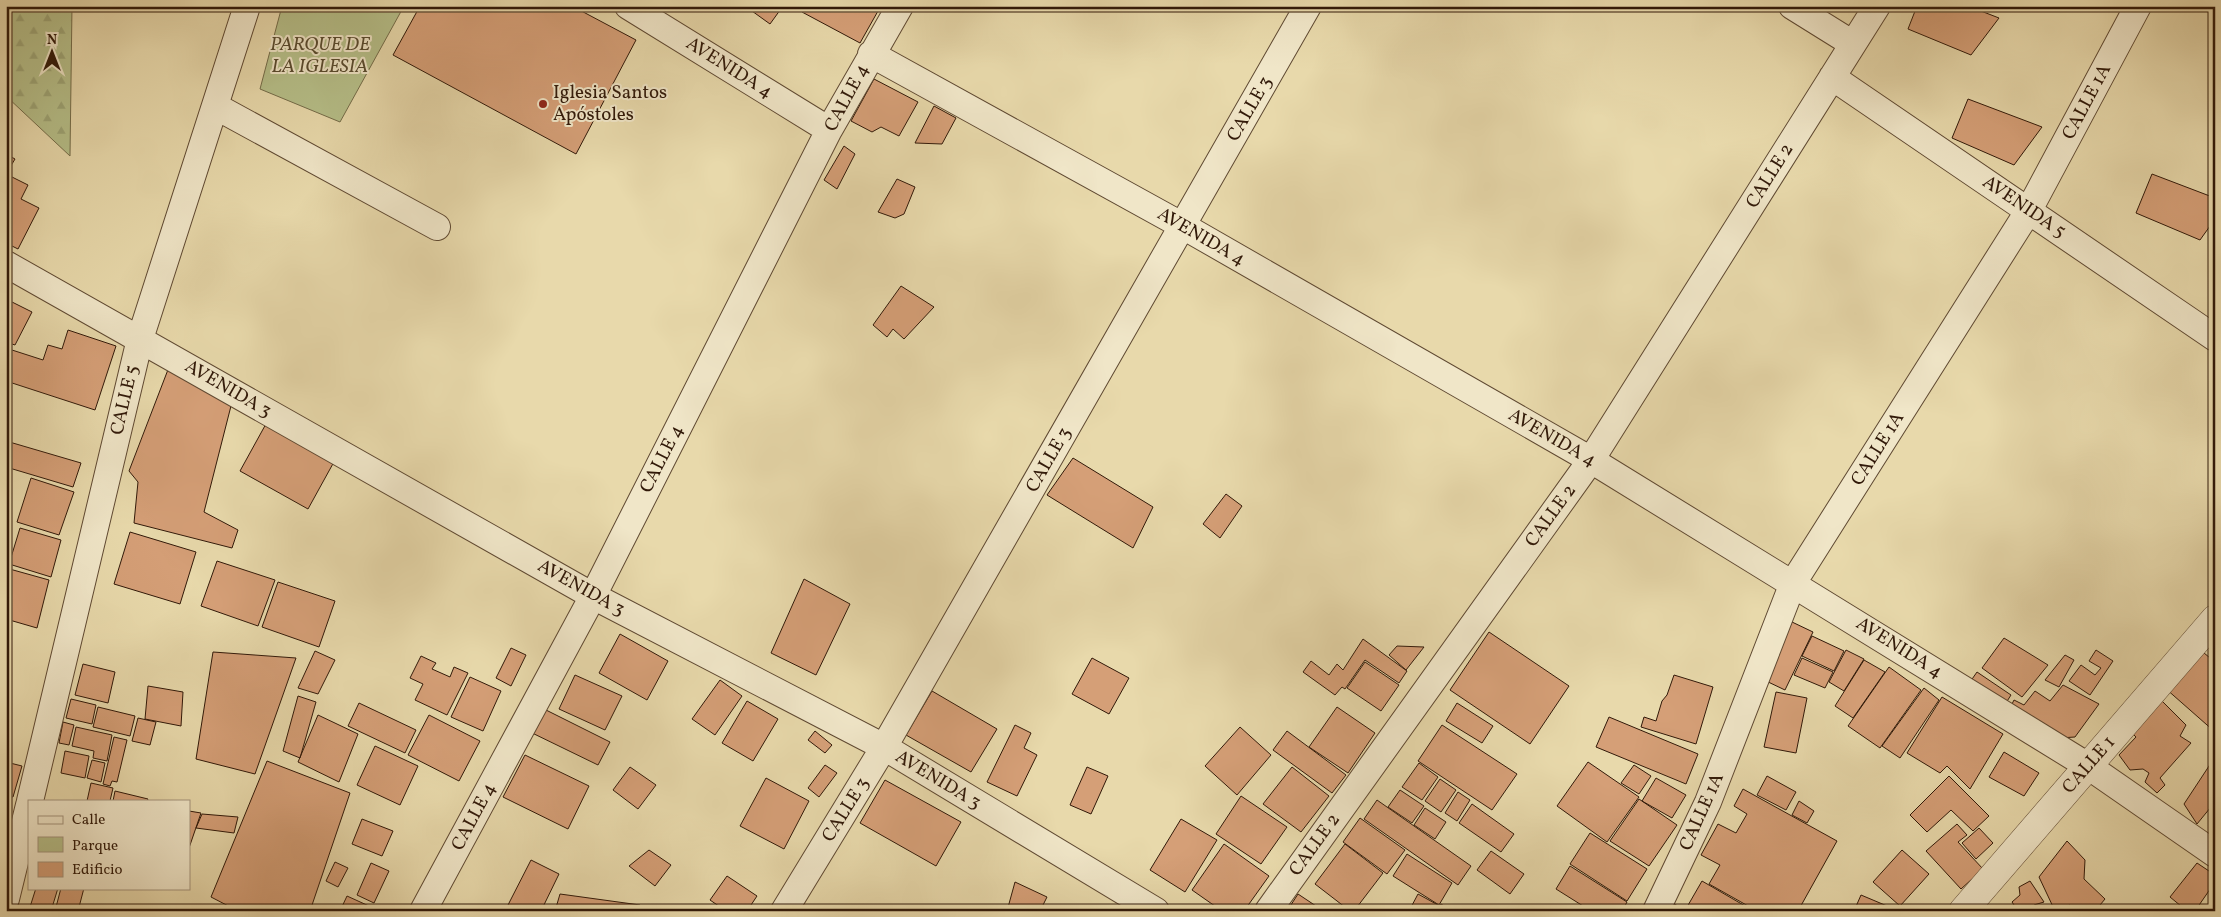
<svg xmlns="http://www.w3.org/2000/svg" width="2221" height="917" viewBox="0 0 2221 917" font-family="Vollkorn,serif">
<defs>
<pattern id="forest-firs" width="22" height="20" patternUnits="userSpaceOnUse" patternTransform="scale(1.25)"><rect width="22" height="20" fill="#b6bf89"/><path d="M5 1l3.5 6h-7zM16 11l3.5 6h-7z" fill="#9da475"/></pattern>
</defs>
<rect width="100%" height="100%" fill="#e8d9ab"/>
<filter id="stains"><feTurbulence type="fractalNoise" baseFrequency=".004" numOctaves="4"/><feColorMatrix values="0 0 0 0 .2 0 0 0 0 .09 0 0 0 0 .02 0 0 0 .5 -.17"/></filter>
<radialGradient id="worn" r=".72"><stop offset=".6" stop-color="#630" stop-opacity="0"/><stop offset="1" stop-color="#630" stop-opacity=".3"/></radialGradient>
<!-- forest -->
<path fill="url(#forest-firs)" stroke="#746c49" d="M6,6h66l-2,150 -64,-60z"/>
<!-- park -->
<path fill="#b6bf89" stroke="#746c49" d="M282,6h122l-64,116 -80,-33z"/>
<!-- building -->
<path fill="#d59f77" stroke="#311909" d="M420,6h152l64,34 -60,114 -183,-99z
M745,6h38l-13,18z
M806,6h63l9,5 -18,32 -58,-31z
M1917,6h51l31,12 -28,37 -63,-26z
M874,79l44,23 -19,34 -18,-9 -9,5 -21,-11z
M1968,99l74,28 -28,38 -62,-27z
M934,106l22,12 -14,26 -27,-1z
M844,146l11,8 -18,35 -13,-9z
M6,154l9,5 -9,15z
M2152,174l63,24v21l-15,21 -64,-27z
M10,176l18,9 -7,14 18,9 -21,41 -12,-6v-61z
M897,179l18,8 -11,27 -9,4 -17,-6z
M901,286l33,21 -30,32 -11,-10 -6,8 -14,-12z
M6,299l26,13 -17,33 -9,-3z
M68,330l48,16 -21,64 -89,-29v-15l6,-16 31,10 5,-15 14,4z
M169,367l63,35 -28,110 34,18 -6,18 -98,-25 4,-41 -9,-11z
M267,422l68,38 -27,49 -68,-38z
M6,441l75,22 -8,24 -67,-20z
M1073,458l80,49 -20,41 -86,-53z
M31,478l43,14 -15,43 -42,-13z
M1226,494l16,12 -22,32 -17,-14z
M20,528l41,12 -10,37 -42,-13z
M130,532l66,20 -16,52 -66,-20z
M217,561l58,19 -17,46 -57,-20z
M6,568l43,12 -12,48 -31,-9z
M804,579l46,25 -34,71 -45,-22z
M278,582l57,19 -16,46 -57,-20z
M1792,622l21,10 -28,58 -21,-10z
M1489,632l80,54 -39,58 -80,-54z
M620,634l48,27 -21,39 -48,-27z
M1812,636l32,15 -10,20 -32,-15z
M2004,638l44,27 -26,32 -40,-29z
M1363,639l44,32 -8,12 -34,-23 -20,29 -3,-2 -7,8 -32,-23 8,-11 18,14 8,-11 6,6z
M1397,646l27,1 -18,23 -17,-15z
M511,648l15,7 -15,31 -15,-8z
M1846,650l18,9 -20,32 -15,-9z
M2096,650l17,11 -23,34 -21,-14 12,-16 14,10 6,-7 -12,-7z
M315,651l20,9 -17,34 -20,-6z
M213,652l83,6 -41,116 -59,-15z
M2204,653l11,9v70l-50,-44z
M2065,655l9,5 -15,27 -14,-7z
M421,656l15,7 -4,6 18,8 4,-10 14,6 -21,42 -32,-15 8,-16 -13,-6z
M1092,658l37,20 -20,36 -37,-20z
M1802,658l31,14 -8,16 -31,-13z
M1864,660l21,12 -32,46 -18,-12z
M1365,662l34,23 -18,26 -34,-23z
M83,664l32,8 -7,31 -33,-8z
M1889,667l32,23 -41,58 -32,-22z
M1977,672l34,23 -7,11 -34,-24z
M575,675l47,21 -17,34 -46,-21z
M1674,675l39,12 -17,57 -55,-17 3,-10 12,4 6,-20 5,-6z
M470,677l31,14 -18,40 -32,-14z
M720,680l22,16 -27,39 -23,-16z
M2063,685l36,19 -24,33 -16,1 -50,-28 5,-10 10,5 11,-14 15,10z
M148,686l35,6 -2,34 -36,-7z
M1924,688l15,12 -39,58 -18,-12z
M932,691l65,38 -26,43 -65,-37z
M1776,692l31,6 -11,55 -32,-6z
M298,696l18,6 -16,56 -17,-7z
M1942,697l61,37 -33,55 -23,-23 -7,7 -33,-20z
M71,699l25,6 -4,19 -26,-6z
M2161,700l25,25 -6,11 11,7 -31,35 5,7 -8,8 -12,-11 4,-9 -6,-4 -13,1 -11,-15 17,-18 -7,-7z
M747,701l31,18 -25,42 -31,-18z
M359,703l57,27 -11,23 -57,-27z
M1457,703l36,23 -11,17 -36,-22z
M538,706l72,36 -12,23 -72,-35z
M98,707l37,9 -5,20 -37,-9z
M1337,707l38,26 -27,40 -39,-26z
M318,715l40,19 -19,48 -41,-20z
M429,715l51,26 -21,40 -51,-26z
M1609,717l89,37 -12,30 -90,-37z
M138,718l18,4 -6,23 -18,-4z
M63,722l11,3 -5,20 -10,-2z
M1015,725l16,8 -7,15 13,7 -20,41 -30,-14z
M1442,725l75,49 -25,36 -74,-49z
M76,727l36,8 -5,26 -14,-3 1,-7 -22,-5z
M1240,727l31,28 -34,40 -32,-29z
M815,731l17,14 -7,8 -17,-13z
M1287,731l59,44 -14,18 -59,-43z
M114,737l13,3 -10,42 -5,-1 -2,5 -7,-2z
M375,746l43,20 -18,39 -43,-20z
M65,751l24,5 -4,22 -24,-5z
M2004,752l35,21 -15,23 -35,-19z
M525,755l64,31 -21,43 -65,-32z
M92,760l13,3 -4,19 -14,-4z
M267,761l83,32 -40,118h-72l-27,-14z
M6,762l16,4 -9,31 -7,-1z
M1588,762l51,35 -32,45 -50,-36z
M1419,763l19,14 -16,23 -20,-13z
M2211,763l4,2v37l-18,22 -13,-20z
M825,765l12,8 -18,24 -11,-9z
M1634,765l17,11 -12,18 -18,-11z
M630,767l26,18 -18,24 -25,-19z
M1087,767l21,9 -17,38 -21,-9z
M1292,767l37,29 -28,36 -38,-28z
M1767,776l29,16 -10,18 -29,-15z
M1949,776l40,40 -16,15 -22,-21 -24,22 -17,-17z
M766,778l43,23 -25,48 -44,-23z
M1656,778l30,17 -14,23 -30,-17z
M1440,779l16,11 -15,22 -16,-11z
M885,780l76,42 -25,44 -76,-43z
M91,783l22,5 -3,13h-23z
M1743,789l94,52 -39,70h-41l-48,-27 11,-19 -19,-10 17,-31 18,9 11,-19 -13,-8z
M1400,790l24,16 -12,17 -24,-16z
M115,791l33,8 -1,2h-34z
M1458,792l12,8 -13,21 -12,-8z
M1241,796l46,31 -26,37 -45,-30z
M1639,799l38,26 -28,41 -39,-25z
M1377,800l94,66 -13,19 -94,-66z
M1799,801l15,10 -7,12 -15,-8z
M1472,804l42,30 -13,18 -42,-29z
M1425,808l21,14 -11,17 -21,-14z
M189,811l12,2 -12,35z
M202,814l36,3 -4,16 -38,-5z
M1360,818l45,32 -18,24 -44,-32z
M362,819l31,12 -11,25 -30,-12z
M1181,819l36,21 -32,52 -35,-22z
M1957,824l10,11 -9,7 25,27 -22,20 -35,-38z
M1979,828l14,15 -17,16 -14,-16z
M1590,833l57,36 -20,32 -57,-37z
M2067,841l18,19 -1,19 21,20 -5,6 8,2 1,4h-38l-1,-6 -15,6 -16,-34z
M1224,844l45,32 -25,35h-22l-30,-21z
M1345,844l38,29 -29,38h-4l-35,-27z
M649,850l22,15 -16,21 -26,-20z
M1902,850l27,24 -29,32 -27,-24z
M1491,851l33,23 -14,20 -33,-24z
M1407,854l45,29 -13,22 -46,-29z
M531,860l28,14 -18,37h-20l-13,-6z
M335,862l13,6 -10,19 -12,-6z
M371,863l18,8 -15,32 -17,-8z
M2197,863l18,12v7l-20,29h-8l-17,-14z
M1570,866l57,36 -5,9h-31l-35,-22z
M727,876l30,20 -10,15h-21l-16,-11z
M1702,881l50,29v1h-59l-6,-4z
M2030,881l14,21 -10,3 5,6h-21l-6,-9 8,-7 -1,-8z
M1015,882l32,15 -7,14h-33z
M36,888h22l-7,23 -21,-4z
M61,888h23l-6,23h-23z
M560,894l80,11 1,6h-86z
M1298,894l24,16 -1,1h-34z
M1418,894l20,11 -3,6h-26z
M1861,895l38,16h-45z
M347,896l22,10 -2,5h-27z
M1441,904l11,7h-15z
M1674,904l14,7h-18z"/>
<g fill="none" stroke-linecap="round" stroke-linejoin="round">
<defs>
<path id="minor" d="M628,6l201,124
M1792,6l61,38
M871,54l312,172 408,234 497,306 127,88
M1832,77l383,261
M215,106l222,121
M6,264l587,332 291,151 272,164
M30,801l110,-462 107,-333
M6,899l23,-94
M423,911l170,-315 236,-466 71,-124
M784,911l100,-164 424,-741
M1268,911l323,-451 286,-454
M1656,911l52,-109 85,-219 236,-373 109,-204"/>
<path id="tertiary" d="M1963,911l252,-292"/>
</defs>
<!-- minor casing -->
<use href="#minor" stroke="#5f4932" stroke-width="28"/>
<!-- tertiary casing -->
<use href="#tertiary" stroke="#5f4932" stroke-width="29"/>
<!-- minor -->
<use href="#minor" stroke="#f0e6c8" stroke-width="26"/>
<!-- tertiary -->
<use href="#tertiary" stroke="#f0e6c8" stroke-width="28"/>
</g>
<!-- markers -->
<circle fill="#8f2418" stroke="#f0e6c8" stroke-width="2" cx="543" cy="104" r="5"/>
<g text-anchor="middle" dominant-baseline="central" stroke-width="4" stroke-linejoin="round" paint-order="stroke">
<!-- park labels -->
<g font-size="19" font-style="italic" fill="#594b2f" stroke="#f0e6c8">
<text x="320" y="45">PARQUE DE<tspan x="320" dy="22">LA IGLESIA</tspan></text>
</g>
<!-- street labels -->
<g font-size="19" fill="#311909" stroke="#f0e6c8">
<text transform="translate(729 68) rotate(32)">AVENIDA 4</text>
<text transform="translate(847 98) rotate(-62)">CALLE 4</text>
<text transform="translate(2087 102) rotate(-62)">CALLE 1A</text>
<text transform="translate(1250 109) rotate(-60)">CALLE 3</text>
<text transform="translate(1770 176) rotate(-58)">CALLE 2</text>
<text transform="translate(2024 207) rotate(34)">AVENIDA 5</text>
<text transform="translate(1201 237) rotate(30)">AVENIDA 4</text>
<text transform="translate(228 389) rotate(30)">AVENIDA 3</text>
<text transform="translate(125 400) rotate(-77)">CALLE 5</text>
<text transform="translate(1552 438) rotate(30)">AVENIDA 4</text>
<text transform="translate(1878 449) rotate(-58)">CALLE 1A</text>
<text transform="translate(662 459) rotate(-63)">CALLE 4</text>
<text transform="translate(1049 460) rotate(-60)">CALLE 3</text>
<text transform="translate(1551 516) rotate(-54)">CALLE 2</text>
<text transform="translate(581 588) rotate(29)">AVENIDA 3</text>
<text transform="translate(1899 648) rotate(32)">AVENIDA 4</text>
<text transform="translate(2089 765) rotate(-49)">CALLE 1</text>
<text transform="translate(938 780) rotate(31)">AVENIDA 3</text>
<text transform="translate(846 810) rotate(-58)">CALLE 3</text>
<text transform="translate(1702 812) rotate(-66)">CALLE 1A</text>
<text transform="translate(474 817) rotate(-62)">CALLE 4</text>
<text transform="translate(1315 845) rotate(-54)">CALLE 2</text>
</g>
<!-- poi labels -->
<g font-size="19" fill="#311909" stroke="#f0e6c8" text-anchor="start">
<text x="553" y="93">Iglesia Santos<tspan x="553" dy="22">Apóstoles</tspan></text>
</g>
</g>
<!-- margin -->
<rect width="2221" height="917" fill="none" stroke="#e8d9ab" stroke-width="25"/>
<rect x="8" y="8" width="2206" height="902" fill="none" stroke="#311909" stroke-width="2.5"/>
<rect x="12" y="12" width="2196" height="892" fill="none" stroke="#311909"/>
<!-- legend -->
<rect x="28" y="800" width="162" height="90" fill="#f0e6c8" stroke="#a4947c"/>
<rect x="38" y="816" width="25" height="8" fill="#f0e6c8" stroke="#a4947c"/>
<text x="72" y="824" font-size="15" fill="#311909">Calle</text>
<rect x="38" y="837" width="25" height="15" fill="#b6bf89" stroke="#a4947c"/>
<text x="72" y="850" font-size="15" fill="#311909">Parque</text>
<rect x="38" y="862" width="25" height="15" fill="#d59f77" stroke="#a4947c"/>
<text x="72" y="874" font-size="15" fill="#311909">Edificio</text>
<!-- north arrow -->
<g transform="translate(52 52)" stroke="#f0e6c8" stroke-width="4" paint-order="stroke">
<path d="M0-4L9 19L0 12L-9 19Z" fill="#311909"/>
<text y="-8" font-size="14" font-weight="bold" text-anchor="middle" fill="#311909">N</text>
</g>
<rect width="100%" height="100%" filter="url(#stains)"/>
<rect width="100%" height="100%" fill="url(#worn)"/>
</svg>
